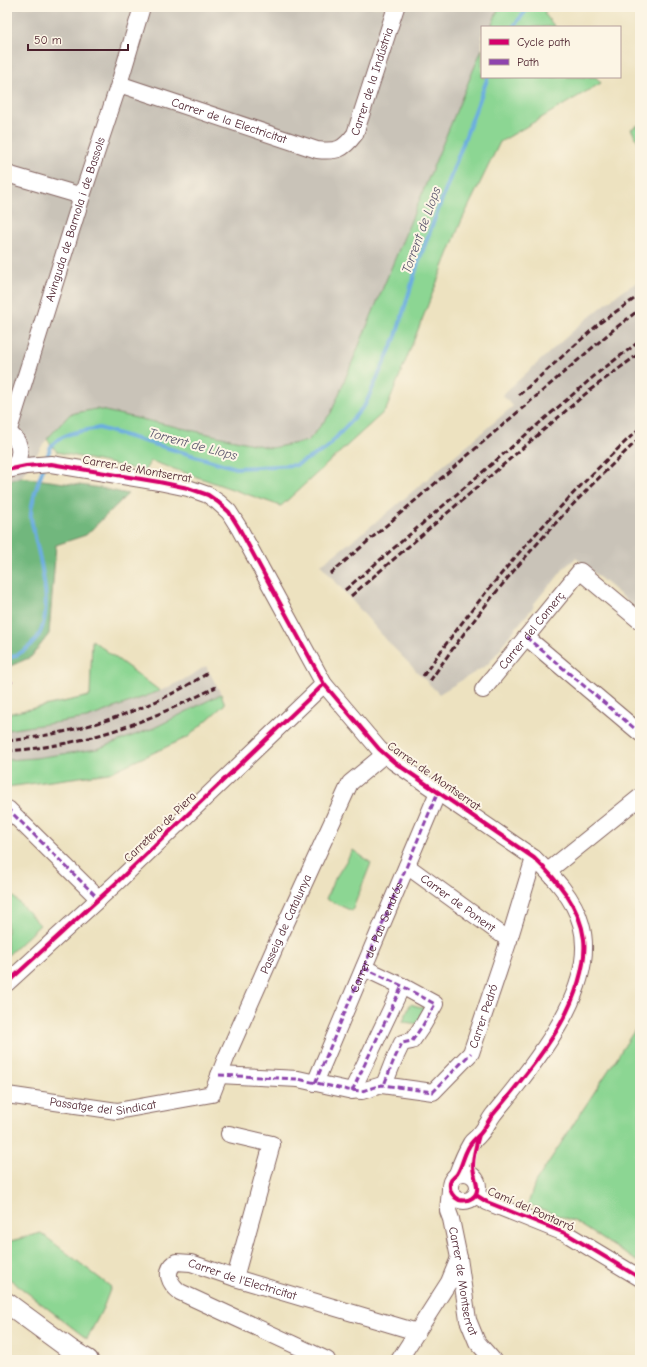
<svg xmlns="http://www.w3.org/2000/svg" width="647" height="1367" viewBox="0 0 647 1367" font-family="'Comic Neue',sans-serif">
<rect width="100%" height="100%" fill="#fcf5e5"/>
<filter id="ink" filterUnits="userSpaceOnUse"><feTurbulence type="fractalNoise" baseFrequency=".025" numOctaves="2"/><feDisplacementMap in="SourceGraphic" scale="8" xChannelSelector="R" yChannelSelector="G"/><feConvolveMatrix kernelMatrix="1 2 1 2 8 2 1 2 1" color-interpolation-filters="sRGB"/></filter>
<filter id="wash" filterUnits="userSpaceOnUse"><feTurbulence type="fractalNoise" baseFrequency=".012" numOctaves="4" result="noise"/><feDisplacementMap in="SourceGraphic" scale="16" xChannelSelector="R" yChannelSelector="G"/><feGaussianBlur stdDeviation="0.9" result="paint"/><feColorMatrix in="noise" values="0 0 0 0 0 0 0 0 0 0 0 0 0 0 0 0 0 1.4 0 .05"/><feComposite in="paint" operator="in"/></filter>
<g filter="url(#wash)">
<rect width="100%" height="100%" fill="#ede2c0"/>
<!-- industrial -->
<path fill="#c9c3b8" d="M7,7h492l-8,20h-9v22l-151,364 -23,28 -37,7 -175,-39 -26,5 -23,25 -26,38 -14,4z
M640,281v330l-64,-53 -11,9 -14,18 -1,-1 -17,21 1,1 -33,40 1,1 -15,18 -48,29 -49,-50 -69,-79 65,-51 127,-108 -11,-11 81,-73 39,-31z
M206,666l15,28 -67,34 -57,21 -62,9 -28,2v-30l80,-12 73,-27 23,-11z"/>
<!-- green -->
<path fill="#8cd693" stroke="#6b7a5f" d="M499,7h51l-6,6 11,14h-64z
M482,49v28h114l5,6 -101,59 -39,80 -75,188 -105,96 -130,-45 -7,10 -87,-19 -10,-13 23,-25 26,-5 175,39 37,-7 23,-28z
M640,124v21l-9,-16z
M92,640l68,51 -73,27 -80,12v-16l83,-18z
M221,694l4,10 -37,33 -79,36 -102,14v-27l28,-2 62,-9 57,-21z
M353,850l18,13 -19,48 -26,-12 7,-17z
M7,890l33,35 -33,31z
M410,1004l18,5 -9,15 -16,-2z
M640,1022v241l-64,-41 -48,-18 7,-21z
M41,1233l70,54 -8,21 -16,31 -80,-62v-35z"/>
<!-- forest -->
<path fill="#71b77d" stroke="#5e6b54" d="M21,477l80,11 27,6 -42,41 -30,10 -7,89 -18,23 -23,10 -1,11v-197z"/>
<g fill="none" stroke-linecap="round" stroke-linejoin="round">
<!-- stream -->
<path stroke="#6cade0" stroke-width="4" d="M513,27l16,-20
M46,460c2,-4 3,-11 6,-15 11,-13 32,-14 47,-17l137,40 60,-3 30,-16 39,-44 31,-69 22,-73 70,-186
M7,658c9,-1 17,-7 24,-13 26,-23 11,-78 4,-108 -1,-8 -5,-17 -4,-24 1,-16 7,-30 12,-44"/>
</g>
</g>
<g filter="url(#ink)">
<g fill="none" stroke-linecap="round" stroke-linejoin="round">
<defs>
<g id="minor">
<path id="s1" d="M119,84l198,66c20,2 26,0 38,-16l41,-127"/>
<path d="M7,174l75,22"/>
<path d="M7,432c17,10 16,29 0,38"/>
<path id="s2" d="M8,433l74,-237 37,-112 23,-77"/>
<path d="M8,470l18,-4 25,-2 108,18 29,6 20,7 10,7 11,10 10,16 85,156 55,65 15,13 140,96c19,18 40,40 47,66 16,57 -34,123 -67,165 -7,9 -14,17 -21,26 -5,7 -8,14 -14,20 -2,3 -6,5 -8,8 -6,10 -10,20 -14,31"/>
<path d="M526,637l114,96"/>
<path id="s3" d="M483,690l97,-119 60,50"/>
<path d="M7,809h1l91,90"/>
<path id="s4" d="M407,866l102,74"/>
<path d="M548,871l92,-74"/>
<path d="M364,968l38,18 33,18 -12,21 -11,16 -10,2 -9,19 -9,23"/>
<path d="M7,983l108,-99 209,-200"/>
<path id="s5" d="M219,1075l79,4 50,11 14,1 20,-6 51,7 38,-39 38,-113 25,-82"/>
<path id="s6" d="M315,1083l123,-291"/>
<path d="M352,1091l50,-105"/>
<path id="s7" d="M7,1095l110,16 95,-17 14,-36 54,-122 70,-153 35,-29"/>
<path d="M229,1134l43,10 -37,134"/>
<circle cx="464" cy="1187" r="14"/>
<path id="s8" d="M450,1190l-2,21 3,8 8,39 9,62 9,22 16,18"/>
<path d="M476,1195l11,7 80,32 73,44"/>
<path id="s9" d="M327,1360l-147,-68c-10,-8 -17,-20 -4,-30l15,1 44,15 182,54 32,-50 10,-24"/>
<path d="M399,1360l18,-28"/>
</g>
<path id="major" d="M7,1303l64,47 17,10"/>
</defs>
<!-- minor casing -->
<use href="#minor" stroke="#83635f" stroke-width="18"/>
<!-- major casing -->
<use href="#major" stroke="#83635f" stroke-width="22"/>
<!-- minor -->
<use href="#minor" stroke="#fff" stroke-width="16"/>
<!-- major -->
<use href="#major" stroke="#fff" stroke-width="20"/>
<!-- rail -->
<path stroke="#4a1f2b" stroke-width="3" stroke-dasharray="6 3" stroke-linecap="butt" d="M519,395l82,-73 39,-27
M330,574l283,-244 27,-21
M345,590l254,-218 41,-31
M351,596l239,-206 50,-37
M423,676c63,-90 136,-173 217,-248
M430,681c60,-88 132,-170 210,-243
M7,741c72,-8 140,-29 201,-68
M7,751c77,-5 141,-29 209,-64"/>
<!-- quiet -->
<path stroke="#8e44ad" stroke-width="3" stroke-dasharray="6 3" stroke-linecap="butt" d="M526,637l114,96
M7,684l6,-3
M7,809h1l91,90
M364,968l38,18 33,18 -12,21 -11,16 -10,2 -9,19 -9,23
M219,1075l79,4 50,11 14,1 20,-6 51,7 38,-39
M315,1083l123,-291
M352,1091l50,-105"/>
<defs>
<path id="cycleway" d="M7,470l19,-4 25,-2 108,18 29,6 20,7 10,7 11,10 10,16 85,156 55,65 15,13 140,96c23,22 46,48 50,81 3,26 -10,61 -23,84 -15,27 -35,51 -55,76 -5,6 -10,12 -15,18 -4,6 -7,13 -12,18 -2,2 -4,4 -6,6 -9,9 -10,24 -16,33 -2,3 -6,4 -7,9 -1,8 3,14 9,17 5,1 9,1 13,-2 11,-7 1,-21 1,-32 0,-11 3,-21 6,-31
M7,983l108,-99 209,-200
M476,1195l11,7 80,32 73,44"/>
</defs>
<!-- cycleway casing -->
<use href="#cycleway" stroke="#fcf5e5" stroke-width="6"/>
<!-- cycleway -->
<use href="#cycleway" stroke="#d6006c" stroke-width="4"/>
</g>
</g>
<g text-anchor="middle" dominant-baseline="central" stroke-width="4" stroke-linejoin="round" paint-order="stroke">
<!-- street labels -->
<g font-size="12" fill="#4a1f2b" stroke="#fcf5e5">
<text stroke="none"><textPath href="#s1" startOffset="308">Carrer de la Indústria</textPath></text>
<text stroke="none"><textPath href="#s1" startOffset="116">Carrer de la Electricitat</textPath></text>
<text stroke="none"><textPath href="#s2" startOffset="224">Avinguda de Barnola i de Bassols</textPath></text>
<text transform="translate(137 469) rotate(10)">Carrer de Montserrat</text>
<text stroke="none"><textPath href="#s3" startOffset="77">Carrer del Comerç</textPath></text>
<text transform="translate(434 776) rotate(35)">Carrer de Montserrat</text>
<text transform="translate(160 827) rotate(-44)">Carretera de Piera</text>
<text stroke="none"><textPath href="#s4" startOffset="63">Carrer de Ponent</textPath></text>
<text stroke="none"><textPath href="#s7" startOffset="393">Passeig de Catalunya</textPath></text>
<text stroke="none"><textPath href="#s6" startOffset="158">Carrer de Pau Sendrós</textPath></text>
<text stroke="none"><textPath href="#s5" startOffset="310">Carrer Pedró</textPath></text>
<text stroke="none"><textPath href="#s7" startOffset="97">Passatge del Sindicat</textPath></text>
<text transform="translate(531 1209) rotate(24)">Camí del Pontarró</text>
<text stroke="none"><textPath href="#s9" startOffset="267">Carrer de l'Electricitat</textPath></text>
<text stroke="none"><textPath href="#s8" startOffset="93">Carrer de Montserrat</textPath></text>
</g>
<!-- water labels -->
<g font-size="13" font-style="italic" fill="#56516a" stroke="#fcf5e5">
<text transform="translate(421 230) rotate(-70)">Torrent de Llops</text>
<text transform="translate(193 444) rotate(15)">Torrent de Llops</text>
</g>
</g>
<!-- margin -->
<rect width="647" height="1367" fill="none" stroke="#fcf5e5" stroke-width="24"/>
<!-- legend -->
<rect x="481" y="26" width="140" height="52" fill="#fcf5e5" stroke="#b59f9b"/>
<rect x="489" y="39" width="20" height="6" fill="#d6006c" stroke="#b59f9b"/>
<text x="517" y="46" font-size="12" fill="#4a1f2b">Cycle path</text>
<rect x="489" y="59" width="20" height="6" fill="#8e44ad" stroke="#b59f9b"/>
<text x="517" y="66" font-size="12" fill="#4a1f2b">Path</text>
<!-- scale -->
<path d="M28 44v6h100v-6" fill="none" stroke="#4a1f2b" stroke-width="2"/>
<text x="34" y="44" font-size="12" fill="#4a1f2b" stroke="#fcf5e5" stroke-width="3" paint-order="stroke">50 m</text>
</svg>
